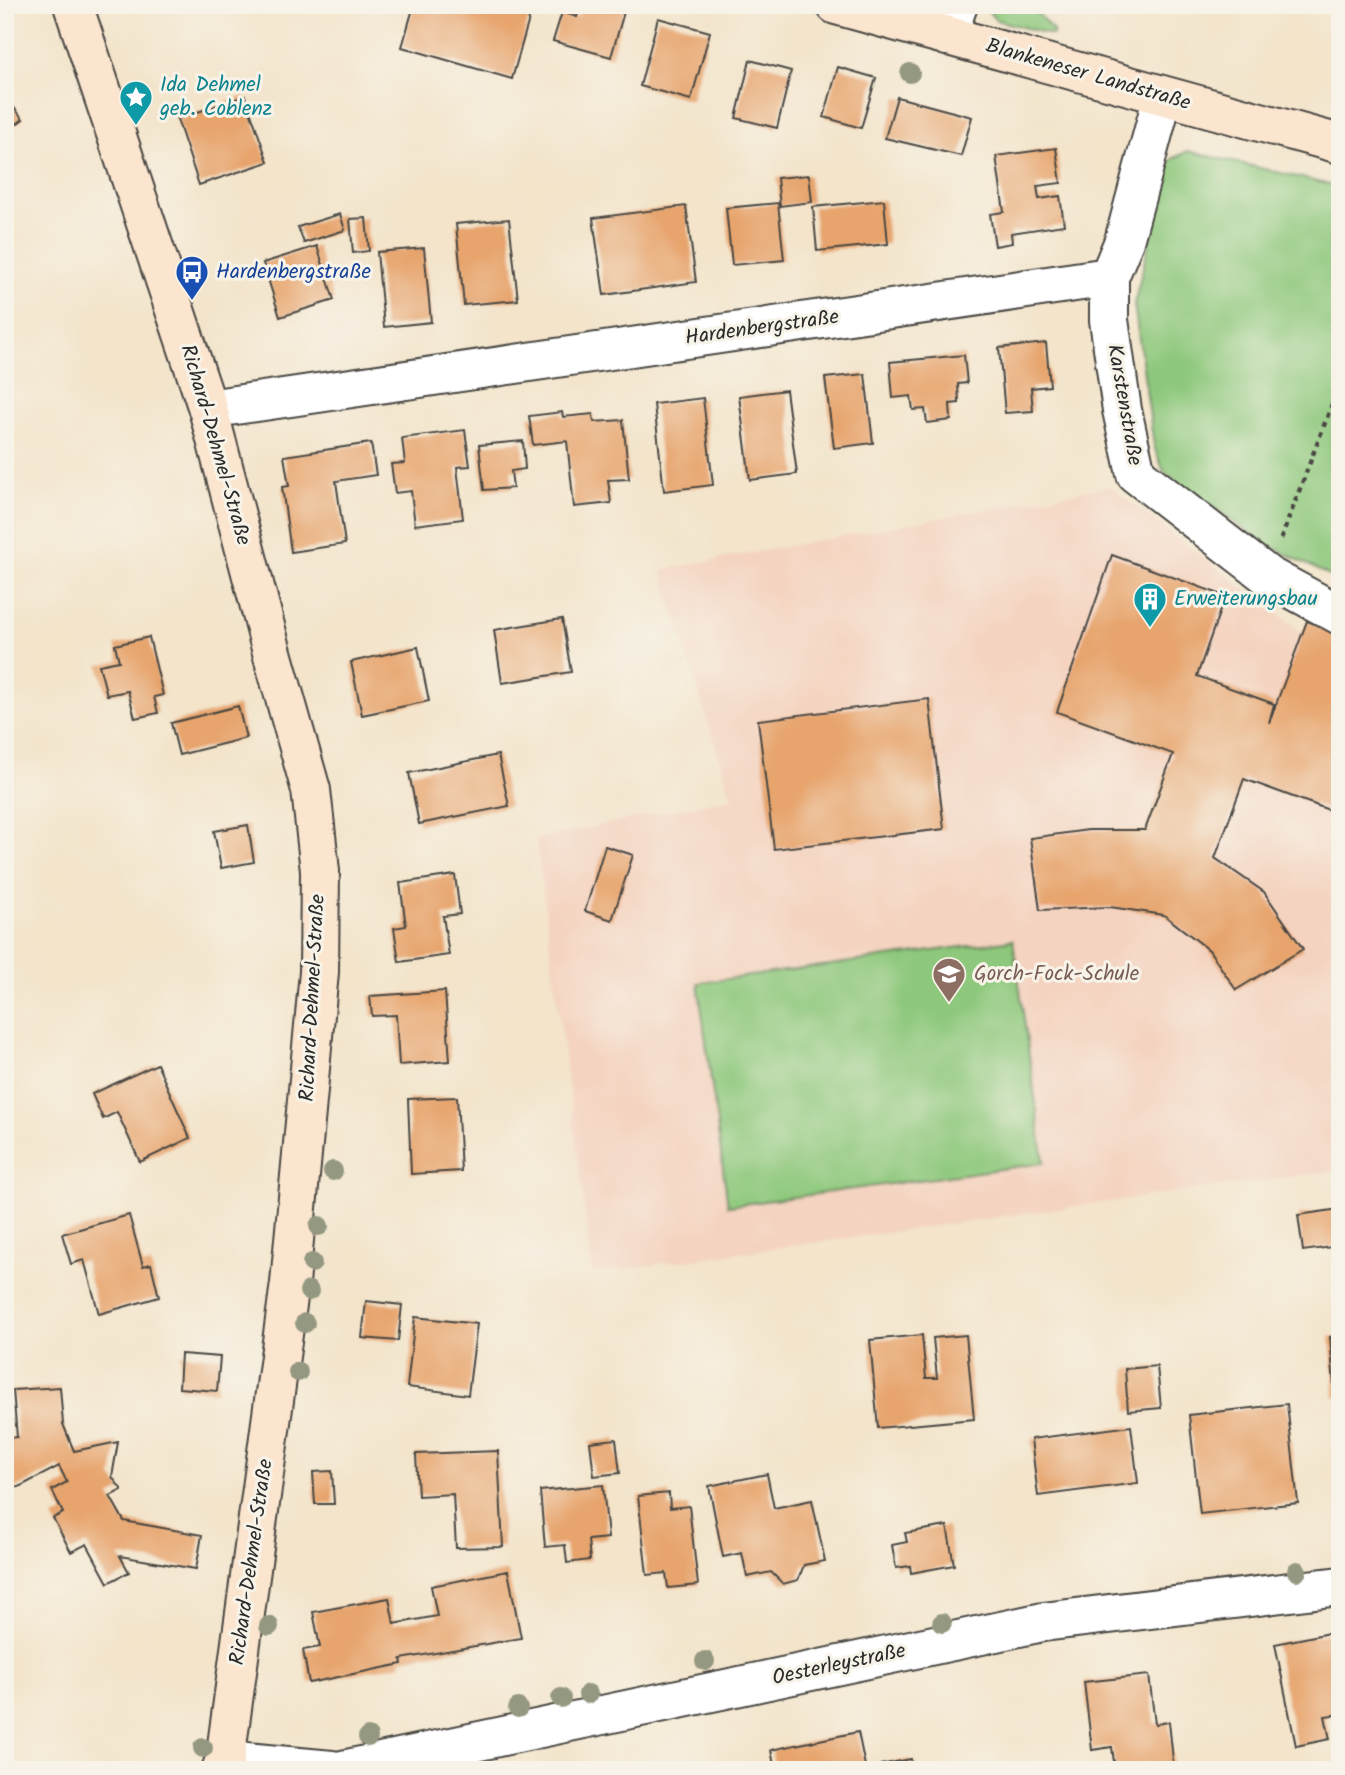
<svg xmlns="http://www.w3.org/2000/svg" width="1345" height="1775" viewBox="0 0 1345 1775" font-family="Kalam,sans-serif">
<rect width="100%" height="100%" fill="#f7f3e8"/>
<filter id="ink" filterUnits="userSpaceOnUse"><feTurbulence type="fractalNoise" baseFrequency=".0143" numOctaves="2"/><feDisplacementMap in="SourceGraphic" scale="14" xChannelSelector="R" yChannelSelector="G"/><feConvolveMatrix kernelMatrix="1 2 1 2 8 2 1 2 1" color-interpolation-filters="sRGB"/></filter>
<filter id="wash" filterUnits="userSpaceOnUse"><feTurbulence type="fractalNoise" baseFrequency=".00686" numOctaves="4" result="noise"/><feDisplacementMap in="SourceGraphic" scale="28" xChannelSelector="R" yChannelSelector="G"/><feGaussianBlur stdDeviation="1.57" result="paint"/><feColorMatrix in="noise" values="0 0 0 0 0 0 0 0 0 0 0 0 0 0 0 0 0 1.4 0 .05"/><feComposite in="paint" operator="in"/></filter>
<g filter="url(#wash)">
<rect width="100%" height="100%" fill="#f3e4ca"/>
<!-- built -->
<path fill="#f4d3c0" d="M1109,486l205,155 26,8v521l-747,103 -57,-434 196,-41 -71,-228z"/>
<!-- green -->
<path fill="#8dc87c" stroke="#5c7a54" stroke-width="2" d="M987,5h43l24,27 -2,3 -56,-15 -8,-9z
M1188,151l152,36v394l-76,-38 -100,-71 -10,-26 -20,-142 34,-138 4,-7z
M1013,940l31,223 -316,43 -30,-223z"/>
<g id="blocks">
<!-- building -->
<path fill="#e7a46d" d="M414,5h119l-21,74 -110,-32z
M581,5h45l-15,52 -58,-16 9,-29 15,5z
M658,18l52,14 -19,68 -51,-14z
M750,60l41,11 -14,57 -41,-10z
M838,67l38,11 -15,50 -37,-11z
M5,96l18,23 -18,14z
M245,96l23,66 -69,23 -22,-66z
M897,97l75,20 -11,39 -76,-18z
M1056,148l5,35 -24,3 2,13 21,-3 4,29 -53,8 1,10 -17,3 -5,-32 14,-2 -8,-56z
M809,175l3,27 -32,4 -3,-28z
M884,200l4,44 -71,7 -4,-44z
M778,203l6,57 -52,5 -6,-57z
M686,206l10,76 -92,13 -11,-77z
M340,214l5,16 -41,13 -6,-16z
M366,218l3,33 -16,2 -3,-34z
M509,219l9,81 -54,5 -8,-81z
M317,246l17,54 -54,17 -17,-54z
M424,248l7,74 -47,5 -7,-75z
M1046,343l4,43 -19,2 2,23 -28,2 -6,-65z
M964,355l3,28 -9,1 1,19 -9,1 1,16 -24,3 -2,-14 -12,1 -2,-14 -18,2 -3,-36z
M865,374l8,69 -39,5 -9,-70z
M786,390l11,84 -47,6 -11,-84z
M703,398l10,87 -49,6 -10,-87z
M562,412l1,5 30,-3 1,8 29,-2 6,59 -21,1 3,23 -37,4 -7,-66 -34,4 -4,-29z
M465,430l5,36 -13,1 6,52 -48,6 -4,-34 -16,2 -4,-29 14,-1 -3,-25z
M523,441l2,28 -14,2 2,17 -29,2 -5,-45z
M371,443l5,32 -40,6 9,63 -54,8 -9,-65 7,-1 -5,-30z
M1112,555l113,41 -28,80 77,28 -5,19 38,-102 33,12v181l-96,-35 -29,79 49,34 39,57 -67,41 -27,-40 -45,-35 -54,-8 -70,3 -10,-72 58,-8h57l28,-76 -116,-42z
M562,619l9,53 -69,11 -8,-53z
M149,637l14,58 -9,2 4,16 -23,5 -7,-27 -21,4 -8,-30 20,-4 -4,-16z
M418,647l11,54 -67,14 -11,-53z
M929,699l15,130 -170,20 -16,-129z
M238,706l8,32 -67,17 -8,-32z
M498,755l11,51 -90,18 -10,-51z
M248,825l6,37 -33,6 -7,-37z
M605,846l28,9 -21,65 -27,-9z
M455,875l5,39 -17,2 6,39 -50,7 -5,-34 12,-2 -6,-43z
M445,991l5,70 -51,4 -3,-50 -24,1 -2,-20z
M157,1064l33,74 -50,24 -23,-50 -14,7 -11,-25z
M457,1097l4,74 -50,3 -3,-75z
M1340,1209v37l-37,5 -5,-36z
M129,1215l14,51 8,-2 8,33 -60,17 -15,-54 -13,4 -9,-30z
M366,1301l36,4 -4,36 -36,-3z
M415,1317l62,7 -9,71 -61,-8z
M922,1335l4,43h11l-4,-40 33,-3 8,84 -96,9 -8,-88z
M1340,1336v61l-5,1 -5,-61z
M181,1354l39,3 -3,34 -38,-3z
M1157,1366l4,42 -33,3 -3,-42z
M60,1387l3,37 11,27 44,-9 -6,35 10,13 -12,6 14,25 78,14 -6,34 -76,-13 9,16 -21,11 -21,-39 -16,8 -18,-34 10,-5 -11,-23 15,-8 -8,-16 -40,21 -14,1v-50l12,-1 -4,-47z
M1287,1404l11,99 -98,11 -11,-99z
M1131,1426l7,57 -100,13 -7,-57z
M616,1439l4,34 -26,3 -4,-34z
M498,1451l5,96 -47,1 -3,-54 -35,2 -2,-42z
M332,1471l2,33h-19l-2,-32z
M767,1474l7,34 38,-8 13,61 -21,4 -6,15 -15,4 -12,-12 -24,5 -5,-24 -19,4 -14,-71z
M603,1485l5,53 -20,2 2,20 -23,3 -2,-18 -20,2 -5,-56z
M669,1493l1,15 19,-2 9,79 -30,3 -2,-15 -19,2 -9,-79z
M947,1526l7,39 -43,8 -1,-7 -14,2 -4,-23 15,-3 -2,-9z
M508,1571l13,67 -120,21 1,5 -93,19 -6,-33 17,-3 -7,-35 76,-14 5,26 43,-8 -6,-30z
M1334,1632l6,29v53l-15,2 5,23 -34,7 -21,-102z
M1149,1675l6,49 14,-2 5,47 -59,1 -3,-23 -20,3 -8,-68z
M858,1732l7,34 -17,4h-73l-4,-20z
M911,1759l2,11h-32l-1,-5z"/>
</g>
</g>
<g filter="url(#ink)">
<use href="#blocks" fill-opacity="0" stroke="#494743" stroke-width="2"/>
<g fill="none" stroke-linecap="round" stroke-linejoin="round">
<defs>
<path id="street" d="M947,36l11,-31
M1163,96l-39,145 -15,36v43l13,90 14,64 132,102 72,39
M208,409l901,-132
M225,1760l107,10
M342,1770l701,-148 297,-36"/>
<path id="secondary" d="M73,5l135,404 65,247 38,134 9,81 -1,101 -29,311 -65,477 -4,10
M836,5l504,139"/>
</defs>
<!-- street casing -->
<use href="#street" stroke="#494743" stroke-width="42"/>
<!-- secondary casing -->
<use href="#secondary" stroke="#494743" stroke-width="42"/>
<!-- path -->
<path stroke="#494743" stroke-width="4.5" stroke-dasharray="5 5" stroke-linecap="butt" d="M1281,539l59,-156"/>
<!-- street -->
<use href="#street" stroke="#fff" stroke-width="38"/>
<!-- secondary -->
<use href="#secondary" stroke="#fbe5cf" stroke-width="38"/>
</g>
<!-- trees -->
<g fill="#959880">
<circle cx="910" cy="73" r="10"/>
<circle cx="333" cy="1171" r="10"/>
<circle cx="319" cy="1226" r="10"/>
<circle cx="312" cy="1263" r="10"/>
<circle cx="309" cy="1291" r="10"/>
<circle cx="305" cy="1323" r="10"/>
<circle cx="298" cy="1372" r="10"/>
<circle cx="1297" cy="1571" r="10"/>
<circle cx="942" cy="1623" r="10"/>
<circle cx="269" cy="1626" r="10"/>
<circle cx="705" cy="1661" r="10"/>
<circle cx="588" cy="1694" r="10"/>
<circle cx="561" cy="1698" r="10"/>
<circle cx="518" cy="1708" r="10"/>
<circle cx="368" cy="1737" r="10"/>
<circle cx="203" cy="1748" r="10"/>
</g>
</g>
<!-- icons -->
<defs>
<symbol id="sight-pin" viewBox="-11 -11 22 30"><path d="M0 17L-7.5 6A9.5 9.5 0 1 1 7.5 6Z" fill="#0f9aa8" stroke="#f7f3e8"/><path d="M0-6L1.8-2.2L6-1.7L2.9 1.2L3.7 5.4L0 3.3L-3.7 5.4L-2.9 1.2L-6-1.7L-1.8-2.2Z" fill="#fff"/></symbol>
<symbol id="bus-pin" viewBox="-11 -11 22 30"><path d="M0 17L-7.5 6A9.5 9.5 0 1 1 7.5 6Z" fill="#1a4fb4" stroke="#f7f3e8"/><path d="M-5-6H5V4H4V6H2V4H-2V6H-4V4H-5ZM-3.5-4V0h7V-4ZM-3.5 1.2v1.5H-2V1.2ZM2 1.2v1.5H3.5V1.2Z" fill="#fff"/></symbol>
<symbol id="building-pin" viewBox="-11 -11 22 30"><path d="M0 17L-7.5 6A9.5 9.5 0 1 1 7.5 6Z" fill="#0f9aa8" stroke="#f7f3e8"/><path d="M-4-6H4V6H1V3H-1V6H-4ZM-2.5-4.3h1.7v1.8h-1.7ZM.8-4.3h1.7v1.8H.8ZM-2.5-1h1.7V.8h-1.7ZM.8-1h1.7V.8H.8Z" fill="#fff"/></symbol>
<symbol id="school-pin" viewBox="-11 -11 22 30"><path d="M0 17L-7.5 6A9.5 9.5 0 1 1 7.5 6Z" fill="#8d6e63" stroke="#f7f3e8"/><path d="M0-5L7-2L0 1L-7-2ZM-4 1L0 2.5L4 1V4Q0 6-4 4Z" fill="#fff"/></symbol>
</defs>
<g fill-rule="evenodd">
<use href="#sight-pin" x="117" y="78" width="38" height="52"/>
<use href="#bus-pin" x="173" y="253" width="38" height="52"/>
<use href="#building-pin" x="1131" y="580" width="38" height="52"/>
<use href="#school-pin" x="930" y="955" width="38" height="52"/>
</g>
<g text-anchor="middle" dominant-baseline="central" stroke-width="6" stroke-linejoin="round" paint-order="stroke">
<!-- street labels -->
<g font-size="21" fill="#2b2b2b" stroke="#f7f3e8">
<text transform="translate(1088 75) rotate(16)">Blankeneser Landstraße</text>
<text transform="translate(762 328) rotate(-8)">Hardenbergstraße</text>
<text transform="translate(1124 405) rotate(80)">Karstenstraße</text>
<text transform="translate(215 445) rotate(74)">Richard-Dehmel-Straße</text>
<text transform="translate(313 998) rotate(-87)">Richard-Dehmel-Straße</text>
<text transform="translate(252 1562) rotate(-82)">Richard-Dehmel-Straße</text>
<text transform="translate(839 1665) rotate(-12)">Oesterleystraße</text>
</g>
<!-- culture labels -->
<g font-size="21" fill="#0d838f" stroke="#f7f3e8" text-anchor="start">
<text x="160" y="85">Ida Dehmel<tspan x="160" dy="24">geb. Coblenz</tspan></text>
<text x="1174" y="599">Erweiterungsbau</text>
</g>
<!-- transit labels -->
<g font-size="21" fill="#164399" stroke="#f7f3e8" text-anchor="start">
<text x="216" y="272">Hardenbergstraße</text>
</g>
<!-- education labels -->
<g font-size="21" fill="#785e54" stroke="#f7f3e8" text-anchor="start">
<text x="974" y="974">Gorch-Fock-Schule</text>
</g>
</g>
<!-- margin -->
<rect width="1345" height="1775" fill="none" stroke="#f7f3e8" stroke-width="28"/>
</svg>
